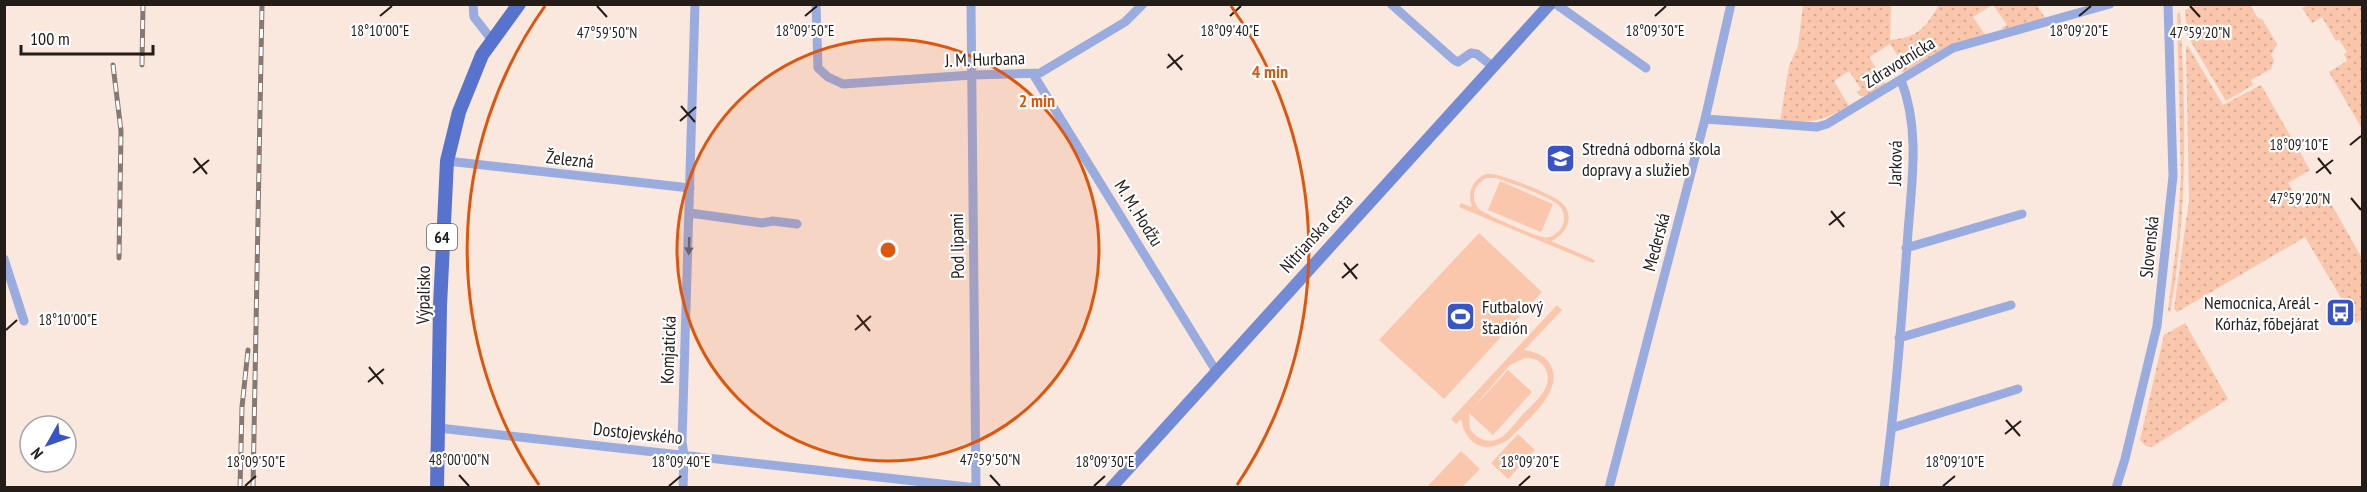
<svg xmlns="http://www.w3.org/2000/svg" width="2367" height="492" viewBox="0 0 2367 492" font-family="'PT Sans Narrow',sans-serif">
<defs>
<pattern id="green-dots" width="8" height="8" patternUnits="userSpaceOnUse" patternTransform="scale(1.5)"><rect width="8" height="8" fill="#fac7ad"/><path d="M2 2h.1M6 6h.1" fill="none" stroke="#d6aa94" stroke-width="1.8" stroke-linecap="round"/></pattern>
</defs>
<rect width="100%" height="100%" fill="#fae7dd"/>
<!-- green -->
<path fill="url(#green-dots)" d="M1803,5h88l-1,35c29,-3 35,-12 49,-35h53l-19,12 13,19 -79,36h-5l-3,-5 4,-3 -13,-20 -21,13 17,27 -21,12h-5l-3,-4 4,-3 -12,-18 -15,10 15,25c-29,16 -36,17 -69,15l9,-55 9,-20z
M1993,5h44l8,13 -39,12 -5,-2 6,-3z
M2196,5h56l-1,2 7,11 4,1 15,25 -6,11 3,5 -3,9 -20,11 2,5 -27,16 -39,-66 -2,-25z
M2308,5h54v124l-33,-57 18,-11 -3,-7 3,-2 -8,-12 -3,1 -14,-24 -10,6 -10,-15z
M2180,12c6,101 8,201 -10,301l-2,-3 9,-72 4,-61 -4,-163z
M2188,46l35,59 38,-20 49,85 -22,13 15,25 23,-13 36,63v61l-6,4 -51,-86 -128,75 -3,-3 15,-109 -3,-153z
M2185,323l43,76 -76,48 -6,-1 -6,-6 24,-105z"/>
<!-- pitch -->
<path fill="#fac7ad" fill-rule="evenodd" d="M1486,174c12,-2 67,20 76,29 14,14 4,31 -11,38l44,19 -2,3 -134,-56 2,-4 11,4c-5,-14 0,-27 14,-33zM1486,178h10c17,6 44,15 60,25 11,7 11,24 -1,31 -3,3 -8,4 -13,3 -9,-2 -58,-23 -63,-28 -10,-11 -4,-25 7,-31z
M1500,181l53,23 -12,28 -53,-22z
M1479,233l63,59 -98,107 -65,-59z
M1557,305l5,5 -38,40c11,2 22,5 27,16 13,26 -26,56 -42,73 -23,16 -43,7 -48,-20l-5,5 -5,-5zM1525,358c9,0 15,2 20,10 11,18 -12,36 -23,47 -7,8 -15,20 -24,24 -11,5 -22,-1 -28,-10l-1,-16 24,22 39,-43 -24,-22 -38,41 40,-46z
M1518,434l17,16 -27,29 -17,-16z
M1461,451l19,18 -18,18h-35z"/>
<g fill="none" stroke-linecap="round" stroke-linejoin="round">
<!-- minor -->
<path stroke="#9aacdf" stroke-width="9" d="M473,4l1,13 18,23
M816,4l2,64 10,9 15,7 129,-9 68,-2 85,-51 18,-18
M971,4l5,483
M1391,4l63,56 4,2 13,-9 6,1 15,12
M1556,4l90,64
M1033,74l183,297
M1705,119l112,8 10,-3 126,-76 157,-44
M447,161l243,27
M690,213l72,10 11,-2 24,3
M1906,248l116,-34
M4,259l20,62
M1899,338l112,-33
M439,428l538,60
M1892,428l126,-39
M683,488l1,-33 -2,-13 13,-438
M1609,488l96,-369 26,-115
M1884,488c11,-80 17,-161 23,-241 3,-55 15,-114 -6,-167
M2116,488l9,-29 32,-133 16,-150 -5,-172"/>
<!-- secondary -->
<path stroke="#738bd6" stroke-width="12" d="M1111,488l439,-484"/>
<!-- primary -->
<path stroke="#5773ce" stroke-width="14" d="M437,488l3,-182 7,-145 12,-49 23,-57 37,-51"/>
<defs>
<path id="rail" d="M113,65l8,66 -2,127
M142,65l1,-61
M240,488l2,-81 6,-57
M253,488l9,-484"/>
</defs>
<!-- rail casing -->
<use href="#rail" stroke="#867973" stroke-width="5"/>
<!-- rail -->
<use href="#rail" stroke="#fff" stroke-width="3" stroke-dasharray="9" stroke-linecap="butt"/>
</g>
<!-- one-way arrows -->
<defs><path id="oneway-solid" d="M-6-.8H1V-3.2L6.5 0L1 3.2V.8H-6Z" transform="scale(1.5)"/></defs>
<use fill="#5e647c" href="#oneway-solid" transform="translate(689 246) rotate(92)"/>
<!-- ticks -->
<path fill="none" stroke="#231c19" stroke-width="2" d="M597,6l10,11M2190,6l10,11M380,16l12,-10M805,16l12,-10M1230,16l11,-10M1655,16l11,-10M2079,16l12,-10M1168,54l14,16M1167,68l16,-13M681,106l14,16M680,121l16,-14M2350,145l11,-9M194,158l13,16M2318,158l13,16M193,173l16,-13M2316,173l17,-13M2351,198l10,12M1831,211l13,16M1829,225l16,-13M1344,263l13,16M1342,278l16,-14M857,315l13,16M6,330l11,-10M855,330l16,-14M369,367l14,17M368,382l16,-13M2006,420l14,16M2005,434l16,-13M459,475l10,11M990,475l10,11M245,486l11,-10M669,486l12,-10M1094,486l11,-10M1519,486l11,-10M1943,486l12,-10"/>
<!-- distance rings -->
<circle cx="888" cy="250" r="211" fill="#de560d" fill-opacity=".12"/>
<g fill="none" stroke="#de560d" stroke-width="3">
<circle cx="888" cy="250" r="211"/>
<path d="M539 485A421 421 0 0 1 545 6M1231 6A421 421 0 0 1 1237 485"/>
</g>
<!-- icons -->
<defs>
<symbol id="school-square" viewBox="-11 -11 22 22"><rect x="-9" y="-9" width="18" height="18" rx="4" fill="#3a54c6" stroke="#fff"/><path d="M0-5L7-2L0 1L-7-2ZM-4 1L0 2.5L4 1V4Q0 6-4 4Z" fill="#fff"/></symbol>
<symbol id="bus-square" viewBox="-11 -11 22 22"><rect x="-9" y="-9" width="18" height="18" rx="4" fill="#3a54c6" stroke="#fff"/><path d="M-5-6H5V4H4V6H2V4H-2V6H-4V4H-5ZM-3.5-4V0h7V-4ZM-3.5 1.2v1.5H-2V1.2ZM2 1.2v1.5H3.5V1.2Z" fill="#fff"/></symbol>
<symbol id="stadium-square" viewBox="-11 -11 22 22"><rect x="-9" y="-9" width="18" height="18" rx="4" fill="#3a54c6" stroke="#fff"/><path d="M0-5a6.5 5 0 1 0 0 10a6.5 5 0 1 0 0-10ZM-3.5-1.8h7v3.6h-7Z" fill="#fff"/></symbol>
</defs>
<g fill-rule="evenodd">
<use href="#school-square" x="1544" y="142" width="33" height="33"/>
<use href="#bus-square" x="2324" y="296" width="33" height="33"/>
<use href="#stadium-square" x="1444" y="300" width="33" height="33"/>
</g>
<g text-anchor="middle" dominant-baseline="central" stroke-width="4.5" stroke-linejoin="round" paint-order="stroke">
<!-- shield labels -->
<rect fill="#fff" stroke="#65605e" stroke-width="1.5" x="427" y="224" width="30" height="26" rx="4.5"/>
<g font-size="16" font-weight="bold" fill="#231c19">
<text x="442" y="237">64</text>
</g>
<!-- street labels -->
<g font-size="18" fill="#231c19" stroke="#fff">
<text transform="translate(985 59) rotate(-2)">J. M. Hurbana</text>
<text transform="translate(1899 62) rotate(-32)">Zdravotnícka</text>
<text transform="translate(570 159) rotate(6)">Železná</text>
<text transform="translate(1895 163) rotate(-89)">Jarková</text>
<text transform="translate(1139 213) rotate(58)">M. M. Hodžu</text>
<text transform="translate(1316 233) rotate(-48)">Nitrianska cesta</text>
<text transform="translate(1656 242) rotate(-75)">Mederská</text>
<text transform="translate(957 246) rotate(-91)">Pod lipami</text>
<text transform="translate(2149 247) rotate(-84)">Slovenská</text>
<text transform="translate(423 295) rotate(-89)">Výpalisko</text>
<text transform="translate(668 350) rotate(-88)">Komjatická</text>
<text transform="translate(638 433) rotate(6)">Dostojevského</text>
</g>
<!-- poi labels -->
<g font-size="18" fill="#231c19" stroke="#fff" text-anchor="start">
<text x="1582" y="148">Stredná odborná škola<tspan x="1582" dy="21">dopravy a služieb</tspan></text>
<text x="2319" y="302" text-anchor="end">Nemocnica, Areál -<tspan x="2319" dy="21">Kórház, fõbejárat</tspan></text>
<text x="1482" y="306">Futbalový<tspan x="1482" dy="21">štadión</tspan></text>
</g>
</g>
<g font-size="15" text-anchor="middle" fill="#231c19" stroke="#fff" stroke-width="4.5" stroke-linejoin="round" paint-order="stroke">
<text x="805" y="36">18°09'50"E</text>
<text x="1230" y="36">18°09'40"E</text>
<text x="2079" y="36">18°09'20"E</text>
<text x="380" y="36">18°10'00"E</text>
<text x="1655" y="36">18°09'30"E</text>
<text x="2200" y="38">47°59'20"N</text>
<text x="607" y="38">47°59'50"N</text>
<text x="2299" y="150">18°09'10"E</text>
<text x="2300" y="204">47°59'20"N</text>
<text x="68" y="325">18°10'00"E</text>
<text x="459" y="465">48°00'00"N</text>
<text x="990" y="465">47°59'50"N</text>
<text x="256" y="467">18°09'50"E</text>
<text x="681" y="467">18°09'40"E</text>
<text x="1105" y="467">18°09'30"E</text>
<text x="1530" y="467">18°09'20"E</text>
<text x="1955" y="467">18°09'10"E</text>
</g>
<circle cx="888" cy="250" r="9" fill="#de560d" stroke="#fff" stroke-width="3"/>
<g font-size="18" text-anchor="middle" font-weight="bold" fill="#de560d" stroke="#fff" stroke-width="4.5" stroke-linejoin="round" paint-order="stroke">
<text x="1270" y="78">4 min</text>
<text x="1037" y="107">2 min</text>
</g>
<!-- border -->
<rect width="2367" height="492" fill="none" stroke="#231c19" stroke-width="12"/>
<!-- north arrow -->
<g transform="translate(48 444) rotate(230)"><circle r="28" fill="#ffffff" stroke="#a7a4a3" stroke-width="1.5"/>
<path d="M0-4.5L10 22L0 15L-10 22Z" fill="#3a54c6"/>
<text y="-9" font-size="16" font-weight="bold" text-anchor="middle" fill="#231c19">N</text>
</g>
<!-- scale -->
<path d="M21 45v9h132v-9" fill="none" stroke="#231c19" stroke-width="3"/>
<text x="30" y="45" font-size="18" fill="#231c19" stroke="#ffffff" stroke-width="4.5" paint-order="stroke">100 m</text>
</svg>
